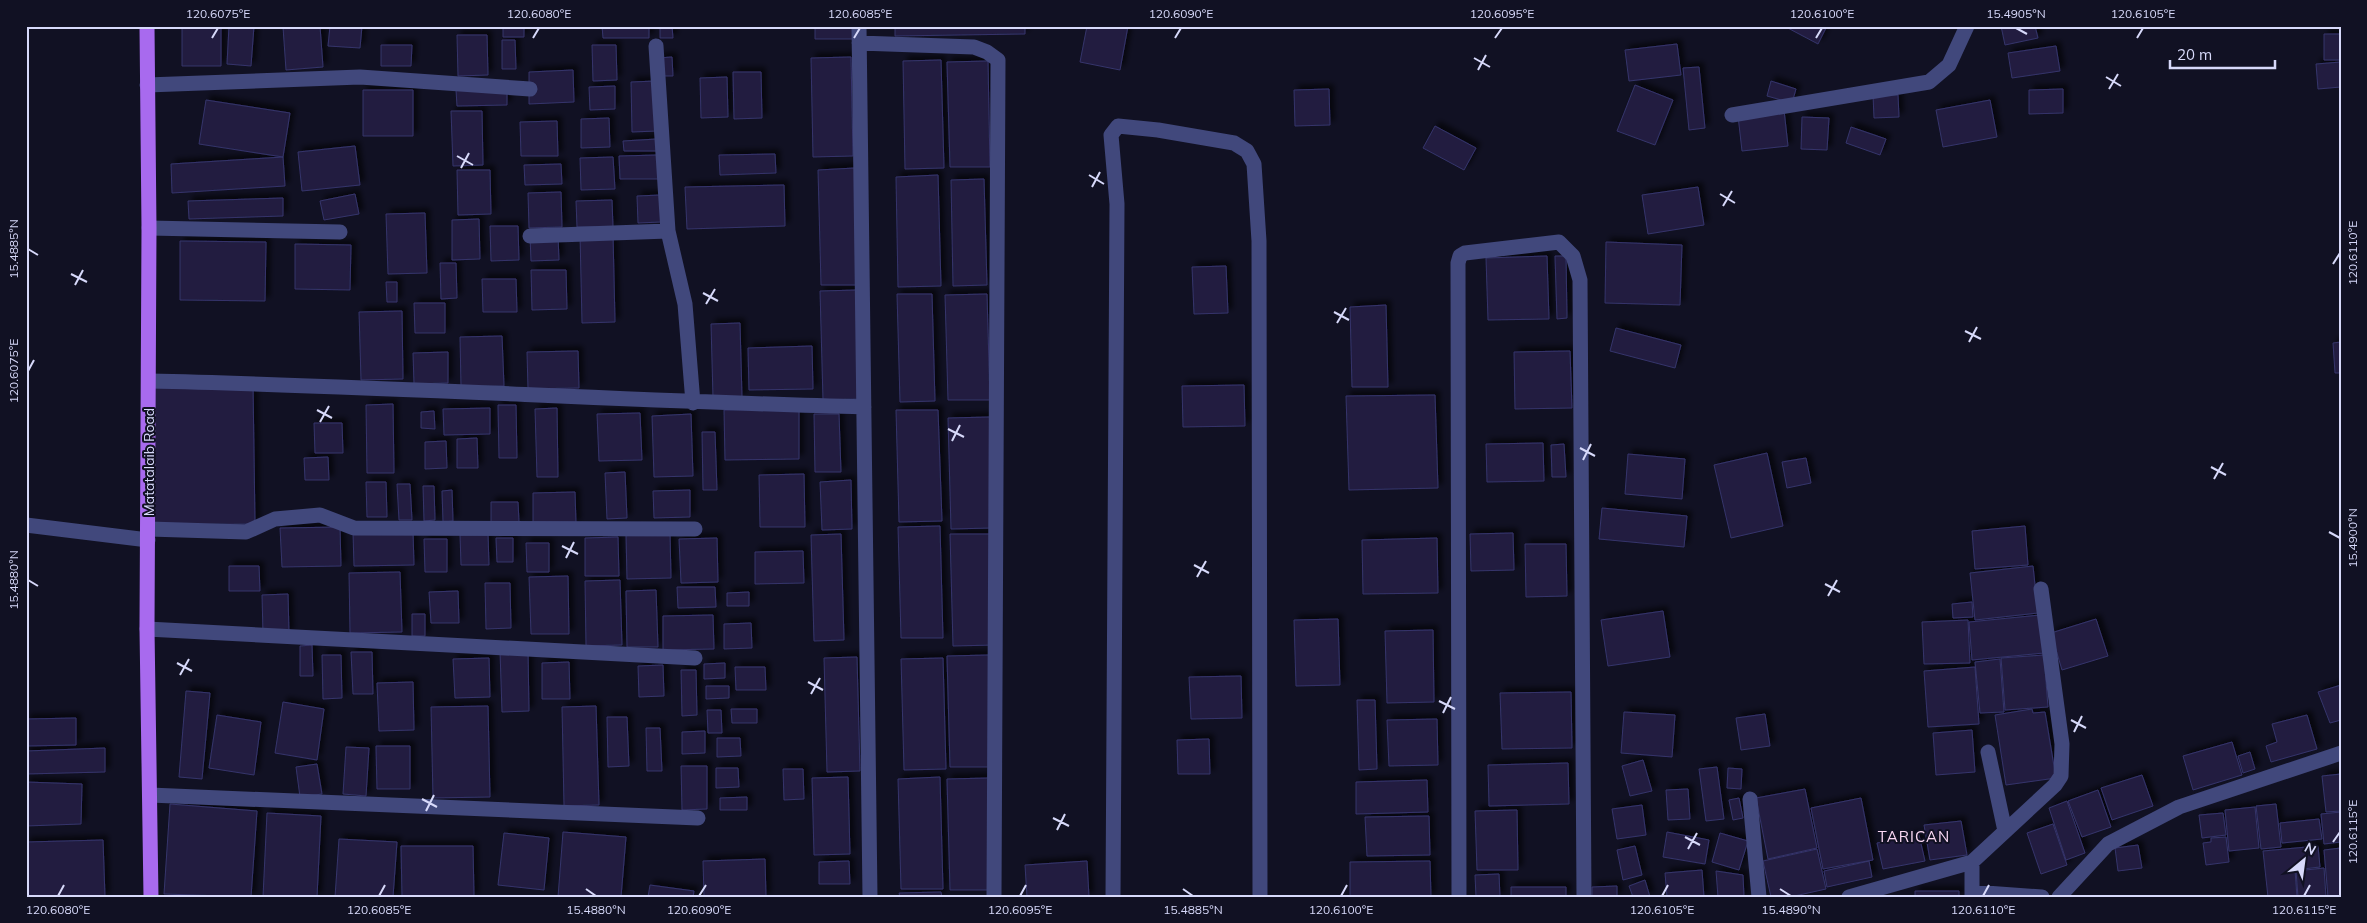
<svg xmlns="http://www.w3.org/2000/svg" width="2367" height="923" viewBox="0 0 2367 923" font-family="Mulish,sans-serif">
<defs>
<filter id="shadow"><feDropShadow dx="4.5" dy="-4.5" stdDeviation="2.5" flood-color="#0009"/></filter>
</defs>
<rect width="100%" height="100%" fill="#111123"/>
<!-- building -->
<path fill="#201f41" stroke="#36346b" filter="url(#shadow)" d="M182,26h39v40h-39z
M229,26h25l-3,40 -24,-2z
M320,26l3,41 -37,3 -3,-43z
M330,26h32l-2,22 -32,-2z
M503,26h21v11h-21z
M602,26h47v12h-46z
M660,26h12l1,12h-13z
M815,26h39l1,13h-40z
M895,26h130v8l-130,2z
M1087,26h41l-8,44 -40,-8z
M1784,26h43l-9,18z
M2001,26h34l3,12 -33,7z
M2324,34h17v26h-17z
M457,35h30l1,40 -30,1z
M502,40h13l1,29h-14z
M1677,44l4,31 -52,6 -4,-31z
M381,45h31l-1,21h-30z
M592,45h24l1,35 -24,1z
M2056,46l4,25 -48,7 -4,-25z
M672,57l1,19h-15v-18z
M851,57l2,99 -40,1 -2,-99z
M941,60l3,108 -39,1 -2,-108z
M988,61l2,106h-40l-3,-105z
M2341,62v25l-23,2 -2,-25z
M1699,67l6,61 -16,2 -6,-62z
M573,70l1,32 -45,2v-32z
M733,72h28l1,46 -28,1z
M727,77l1,40 -27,1 -1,-40z
M656,81l1,50 -25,1 -1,-50z
M1771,81l25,8 -4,14 -25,-7z
M1635,85l38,15 -18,45 -38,-14z
M615,86v23l-25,1 -1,-23z
M507,89v16l-50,1 -1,-16z
M1329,89l1,36 -35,1 -1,-36z
M2063,89v24l-34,1v-24z
M363,90h50v46h-50z
M1873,95h25l1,22 -25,1z
M206,100l84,13 -7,44 -84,-13z
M1990,100l7,37 -54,10 -7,-37z
M1784,110l4,36 -46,5 -4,-35z
M451,111h31l1,54 -30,1z
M1802,117l27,1 -2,32 -26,-1z
M609,118l1,29 -29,1v-29z
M557,121l1,35h-37l-1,-34z
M1435,126l41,22 -12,22 -41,-22z
M1851,127l35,12 -6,16 -34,-12z
M657,139v12h-33l-1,-10z
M355,146l5,39 -58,6 -4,-39z
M775,154l1,19 -56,2 -1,-20z
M658,155l1,24h-39l-1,-23z
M283,157l2,29 -113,7 -1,-29z
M613,157l2,32 -34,1 -1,-32z
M561,164l1,20 -37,1 -1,-20z
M855,168l3,117h-37l-3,-115z
M457,170h33l1,44 -33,1z
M938,175l3,111 -43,1 -2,-110z
M984,179l3,106 -34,1 -2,-106z
M784,185l1,41 -98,3 -2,-42z
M1698,187l6,38 -56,9 -6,-39z
M561,192l1,35 -33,1 -1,-35z
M355,194l4,20 -35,6 -4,-19z
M661,195v27l-23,1 -1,-27z
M283,198v18l-94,3 -1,-18z
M612,200l1,27h-36l-1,-26z
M425,213l2,60 -39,1 -2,-60z
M479,219l1,40 -28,1v-40z
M490,226h28l1,34 -28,1z
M580,234h33l2,88 -33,1z
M530,236h28l1,24 -28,1z
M180,241l86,1 -1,59 -85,-1z
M1606,242l76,3 -2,60 -75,-2z
M295,244l56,1 -1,45 -55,-1z
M1547,256l2,63 -61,1 -2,-62z
M1555,256h11l1,62 -10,1z
M440,263h16l1,35 -16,1z
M1226,266l2,47 -34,1 -2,-47z
M531,270h35l1,39 -35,1z
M482,279h34l1,33h-34z
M386,282h11v20h-10z
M858,290l3,109 -38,1 -3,-109z
M897,294h35l3,107 -35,1z
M987,294l3,106h-42l-3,-105z
M414,303h31v30h-30z
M1386,305l2,82h-36l-2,-80z
M402,311l1,68 -42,1 -2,-68z
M740,323l2,75h-29l-2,-74z
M1616,328l65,17 -6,23 -65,-17z
M502,336l2,50 -43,1 -1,-50z
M2341,342v31h-6l-2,-30z
M812,346l1,43 -64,1 -1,-42z
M578,351l1,37 -51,1 -1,-37z
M1570,351l2,57 -57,1 -1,-57z
M448,352v31l-34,1 -1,-31z
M152,384h101l2,140 -101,1z
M1244,385l1,41 -62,1 -1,-41z
M1435,395l3,93 -89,2 -3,-94z
M393,404l1,69h-27l-1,-68z
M498,405h18l1,53h-18z
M490,408v26l-46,1 -1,-26z
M557,408l1,69h-21l-2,-68z
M799,409v50l-74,1 -1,-50z
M896,410h42l4,111 -43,1z
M434,411l1,18 -14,-1v-16z
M640,413l2,47 -43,1 -2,-47z
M691,414l2,62 -39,1 -2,-61z
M814,414h25l2,58h-26z
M990,417l2,111 -41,1 -3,-111z
M314,423h28l1,30h-28z
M702,432h13l2,58h-14z
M477,438l1,30h-21v-29z
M446,441l1,27 -22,1v-27z
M1543,443l1,38 -57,1 -1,-38z
M1564,444l2,33h-14l-1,-32z
M1767,453l16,73 -52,12 -17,-73z
M1628,454l57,5 -3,40 -57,-5z
M328,457l1,23h-24l-1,-22z
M1806,458l5,25 -24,5 -5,-26z
M625,472l2,46 -20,1 -2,-46z
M804,474l1,53h-45l-1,-52z
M851,480l1,49 -30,1 -2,-48z
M366,482h20l1,35h-20z
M397,484h13l2,36h-13z
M423,486h11l1,34 -11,1z
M452,490l1,31 -10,1 -1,-31z
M690,490v27l-36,1 -1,-27z
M575,492l1,32 -43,1v-32z
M491,502h27l1,20 -28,1z
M1602,508l85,8 -3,31 -85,-8z
M940,526l3,112h-42l-3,-111z
M2025,526l3,39 -53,4 -3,-38z
M340,527l1,39 -59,1 -2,-39z
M413,532l1,33 -60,1 -1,-33z
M670,533l1,45 -44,1 -1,-45z
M1513,533l1,37 -43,1 -1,-37z
M488,534l1,31h-28l-1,-30z
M841,534l3,106 -30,1 -3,-106z
M950,534h42l3,111 -42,1z
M618,537l1,39h-34v-38z
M496,538h17v24h-16z
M717,538l1,44 -37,1 -2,-44z
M1437,538l1,55 -75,1 -1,-54z
M424,539h23v33h-22z
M526,543h23v29h-22z
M1525,544h41l1,52 -41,1z
M803,551l1,32 -49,1v-32z
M229,566h30l1,25h-31z
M2033,566l5,47 -63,7 -5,-47z
M400,572l2,60 -52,1 -1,-60z
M568,576l1,58h-38l-2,-57z
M620,580l2,65 -36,1 -1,-65z
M485,583h25l1,45 -25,1z
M677,587h38l1,20 -38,1z
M656,590l2,57h-31l-1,-56z
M458,591l1,32h-28l-2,-31z
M749,592v14h-22v-13z
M288,594l1,40h-26l-1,-39z
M1972,602l1,15 -20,1 -1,-14z
M1663,611l7,46 -62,9 -7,-46z
M412,614h13v22h-13z
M713,615l1,34 -51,1v-34z
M2040,615l4,38 -72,7 -3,-38z
M1338,619l2,66 -44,1 -2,-66z
M2096,619l12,37 -46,14 -11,-37z
M1968,620l2,43 -46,1 -2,-42z
M751,623l1,25 -28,1v-25z
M1433,630l1,72 -47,1 -2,-72z
M312,645l1,31h-13v-30z
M500,651h28l1,60 -27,1z
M351,652h21l1,42h-20z
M322,655h19l1,43 -19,1z
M989,655l3,112h-42l-3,-111z
M2044,655l4,52 -43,3 -4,-52z
M857,657l3,114 -33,1 -3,-114z
M489,658l1,39 -35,1 -2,-39z
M943,658l3,111 -42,1 -3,-111z
M2000,659l4,53 -24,1 -5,-51z
M569,662l1,37h-28v-36z
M725,663v15l-21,1v-15z
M663,665l1,31 -25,1 -1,-31z
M735,667h30l1,23h-30z
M1975,667l4,57 -51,3 -4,-56z
M681,670h15l1,45 -15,1z
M1241,676l1,42 -51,1 -2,-42z
M413,682l1,48 -35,1 -2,-48z
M2341,685v35l-11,3 -12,-31z
M706,686h23v12l-23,1z
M186,691l24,2 -8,86 -23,-2z
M1571,692l1,56 -70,1 -2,-56z
M1357,700h18l2,69 -18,1z
M283,702l41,7 -7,51 -42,-7z
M488,706l2,91 -57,1 -2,-91z
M596,706l3,99 -35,1 -2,-99z
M731,709h26v14h-25z
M2032,709l1,4 12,-1 11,66 -50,7 -11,-70z
M707,710h14l1,23h-14z
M1624,712l51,3 -3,42 -51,-4z
M1765,714l5,32 -29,4 -5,-32z
M217,715l44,7 -7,53 -45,-7z
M2307,715l10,34 -46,13 -5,-16 11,-4 -5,-18z
M607,717h20l2,49 -21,1z
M76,718v27l-50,1v-27z
M1437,719l1,46 -49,1 -2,-46z
M646,728h14l2,43h-15z
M1972,730l3,42 -39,3 -3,-42z
M705,731v22l-23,1v-22z
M717,738h23l1,18 -24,1z
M1209,739l1,35h-32l-1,-34z
M2232,742l10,33 -49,15 -10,-34z
M376,746h34v43h-33z
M346,747l23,1 -3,48 -23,-2z
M105,748v24l-79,2v-23z
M2250,752l5,17 -12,4 -5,-17z
M1643,760l9,31 -22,5 -8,-30z
M1568,763l1,41 -80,2 -1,-41z
M317,764l5,30 -22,3 -4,-30z
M681,766h26v43l-25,1z
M1717,767l7,52 -18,2 -7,-52z
M716,768h22l1,19 -23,1z
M1728,768l14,1 -1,20 -14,-1z
M783,769h20l1,30 -20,1z
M2341,774v37l-15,1 -4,-36z
M2142,775l11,31 -41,14 -11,-32z
M848,777l2,77 -36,1 -2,-77z
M940,777l3,112h-42l-3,-110z
M989,778l3,112h-42l-3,-111z
M1427,780l1,32 -72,2v-32z
M26,782l56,2 -1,40 -55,2z
M1688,789l2,30 -22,1 -2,-30z
M1805,789l12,59 -49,11 -12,-61z
M2098,790l13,37 -29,10 -14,-36z
M747,797v13h-27v-12z
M1739,798l4,20 -10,2 -4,-20z
M1861,798l12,62 -50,9 -12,-61z
M2067,801l18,52 -19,7 -17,-52z
M170,804l87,7 -6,86 -87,-3z
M2276,804l5,43 -20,2 -5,-43z
M1642,805l4,30 -29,4 -5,-30z
M2255,807l4,41 -30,3 -4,-41z
M1517,810l1,60h-41l-2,-59z
M2341,812v30l-17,2 -3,-30z
M267,813l54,3 -4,81h-54z
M2223,813l3,22 -24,3 -3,-23z
M1429,816l1,39 -63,1 -2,-39z
M2319,819l3,20 -40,4 -2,-20z
M1961,821l6,34 -37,5 -6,-35z
M2053,824l14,41 -26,9 -14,-41z
M563,832l63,5 -5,60h-63z
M1667,832l42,8 -4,24 -42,-7z
M504,833l45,5 -5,52 -46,-5z
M1720,833l28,8 -9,29 -27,-8z
M1919,835l6,26 -42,8 -6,-26z
M2226,837l3,25 -23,3 -3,-22 8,-1v-4z
M339,839l58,3 -4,55h-58z
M103,840l2,57h-79v-55z
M2138,845l4,23 -24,3 -3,-23z
M401,846h72l1,51h-72z
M1635,846l7,29 -19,5 -6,-30z
M2318,846l2,21 -25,3 2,27h-29l-5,-46z
M2341,848v49h-13l-4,-47z
M1817,849l9,40 -36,8h-19l-8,-36z
M765,859l1,38h-62l-1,-36z
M849,861l1,23h-31v-22z
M1087,861l2,36h-62l-2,-32z
M1430,861l1,36h-81v-35z
M1869,861l3,16 -45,10 -3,-16z
M2324,868l2,29h-28l-2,-26z
M1702,870l2,27h-37l-2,-24z
M1716,871l27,4 1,22h-26z
M1499,874l1,23h-24l-1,-22z
M1645,880l5,17h-17l-4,-11z
M650,885l44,6 -1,6h-45z
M1617,886v11h-25v-10z
M1511,887h55v10h-55z
M1915,891h44v6h-44z
M941,892l1,5h-42l-1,-4z"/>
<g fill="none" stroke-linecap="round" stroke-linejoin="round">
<!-- minor -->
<path stroke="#41487c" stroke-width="15" d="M859,26l11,871
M859,43l115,4 13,5 11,8 -4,837
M656,46l12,185 17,73 8,99
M147,85l213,-8 170,12
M1732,115l197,-33 20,-17 18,-39
M149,228l191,4
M530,236l138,-5
M149,381c238,5 477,20 715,26
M26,525l122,15
M149,529l97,3 29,-13 45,-4 34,13 341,1
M147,629l548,29
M1988,752l17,79
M150,795l548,23
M1750,799l9,98
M1972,862l83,-77 6,-9 1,-32 -21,-155
M1972,892l70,5
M1113,897l4,-693 -6,-69 7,-9 40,4 76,13 13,8 7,13 5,77 1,656
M1459,897l-1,-634 2,-7 5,-3 94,-11 14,14 7,24 4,617
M1849,897l123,-35v35
M2059,897l49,-53 71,-37 162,-54"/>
<!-- major -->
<path stroke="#a86aee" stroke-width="15" d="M147,26l2,202 -2,401 4,268"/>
</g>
<!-- ticks -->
<path fill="none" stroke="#d7d9fa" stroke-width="2" d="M2016,28l11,6M212,38l6,-10M533,38l6,-10M854,38l6,-10M1175,38l6,-10M1495,38l7,-10M1816,38l6,-10M2137,38l6,-10M1474,58l16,9M1478,70l8,-15M2106,77l15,9M2109,89l9,-15M457,156l16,9M461,168l8,-15M1089,175l15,9M1092,187l8,-15M1720,194l15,9M1723,206l9,-15M28,249l10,6M2333,264l7,-11M71,274l16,8M75,285l8,-15M703,293l15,8M706,304l9,-15M1334,312l15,8M1337,323l9,-15M1965,331l16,8M1969,342l8,-15M28,371l6,-11M317,410l15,8M320,422l9,-16M948,429l16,8M952,441l8,-16M1580,448l15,8M1583,460l8,-16M2211,467l15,8M2214,479l9,-16M2329,532l11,6M562,546l16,8M566,558l8,-16M1194,565l15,8M1197,577l9,-16M28,580l10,6M1825,584l15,8M1828,596l9,-16M177,663l15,8M180,675l9,-16M808,682l15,8M811,694l9,-16M1439,701l16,8M1443,713l8,-16M2071,720l15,8M2074,732l8,-16M422,799l15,8M426,811l8,-16M1053,818l16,8M1057,830l8,-16M1685,837l15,8M2333,842l7,-10M1688,849l9,-16M586,889l10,7M1183,889l10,7M1780,889l11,7M58,896l6,-11M379,896l6,-11M699,896l7,-11M1020,896l6,-11M1341,896l6,-11M1662,896l6,-11M1983,896l6,-11M2304,896l6,-11"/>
<g text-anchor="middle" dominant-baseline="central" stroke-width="4" stroke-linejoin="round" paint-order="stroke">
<!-- street labels -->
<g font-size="14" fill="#d7d9fa" stroke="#111123">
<text transform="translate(149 462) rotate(-90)">Matatalaib Road</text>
</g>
<!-- neighbourhood labels -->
<g font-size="15" letter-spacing="1" fill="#fbd9f4" stroke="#111123">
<text x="1914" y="836">TARICAN</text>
</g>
</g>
<!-- border -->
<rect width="2367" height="923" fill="none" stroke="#111123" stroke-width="55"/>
<!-- north arrow -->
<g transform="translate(2304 860) rotate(29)" stroke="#111123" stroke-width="4" paint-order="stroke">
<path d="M0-4L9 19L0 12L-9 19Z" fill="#d7d9fa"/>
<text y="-8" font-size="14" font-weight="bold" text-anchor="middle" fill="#d7d9fa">N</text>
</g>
<!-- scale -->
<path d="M2170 60v8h105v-8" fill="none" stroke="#d7d9fa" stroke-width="2.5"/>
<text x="2177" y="60" font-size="15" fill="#d7d9fa" stroke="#111123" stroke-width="4" paint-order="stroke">20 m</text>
<rect x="28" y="28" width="2312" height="868" fill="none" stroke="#d7d9fa" stroke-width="2"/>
<g font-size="12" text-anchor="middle" fill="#d7d9fa">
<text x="218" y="18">120.6075°E</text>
<text x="539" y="18">120.6080°E</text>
<text x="860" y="18">120.6085°E</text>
<text x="1181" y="18">120.6090°E</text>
<text x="1502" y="18">120.6095°E</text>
<text x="1822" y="18">120.6100°E</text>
<text x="2016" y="18">15.4905°N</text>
<text x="2143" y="18">120.6105°E</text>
<text transform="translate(14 249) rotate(-90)" y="4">15.4885°N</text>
<text transform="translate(2353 253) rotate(-90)" y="4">120.6110°E</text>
<text transform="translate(14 371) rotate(-90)" y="4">120.6075°E</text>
<text transform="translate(2353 538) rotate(-90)" y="4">15.4900°N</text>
<text transform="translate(14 580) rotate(-90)" y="4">15.4880°N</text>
<text transform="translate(2353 832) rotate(-90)" y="4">120.6115°E</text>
<text x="58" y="914">120.6080°E</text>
<text x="379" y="914">120.6085°E</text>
<text x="596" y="914">15.4880°N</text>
<text x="699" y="914">120.6090°E</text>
<text x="1020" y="914">120.6095°E</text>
<text x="1193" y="914">15.4885°N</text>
<text x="1341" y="914">120.6100°E</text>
<text x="1662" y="914">120.6105°E</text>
<text x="1791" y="914">15.4890°N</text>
<text x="1983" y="914">120.6110°E</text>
<text x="2304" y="914">120.6115°E</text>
</g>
</svg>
